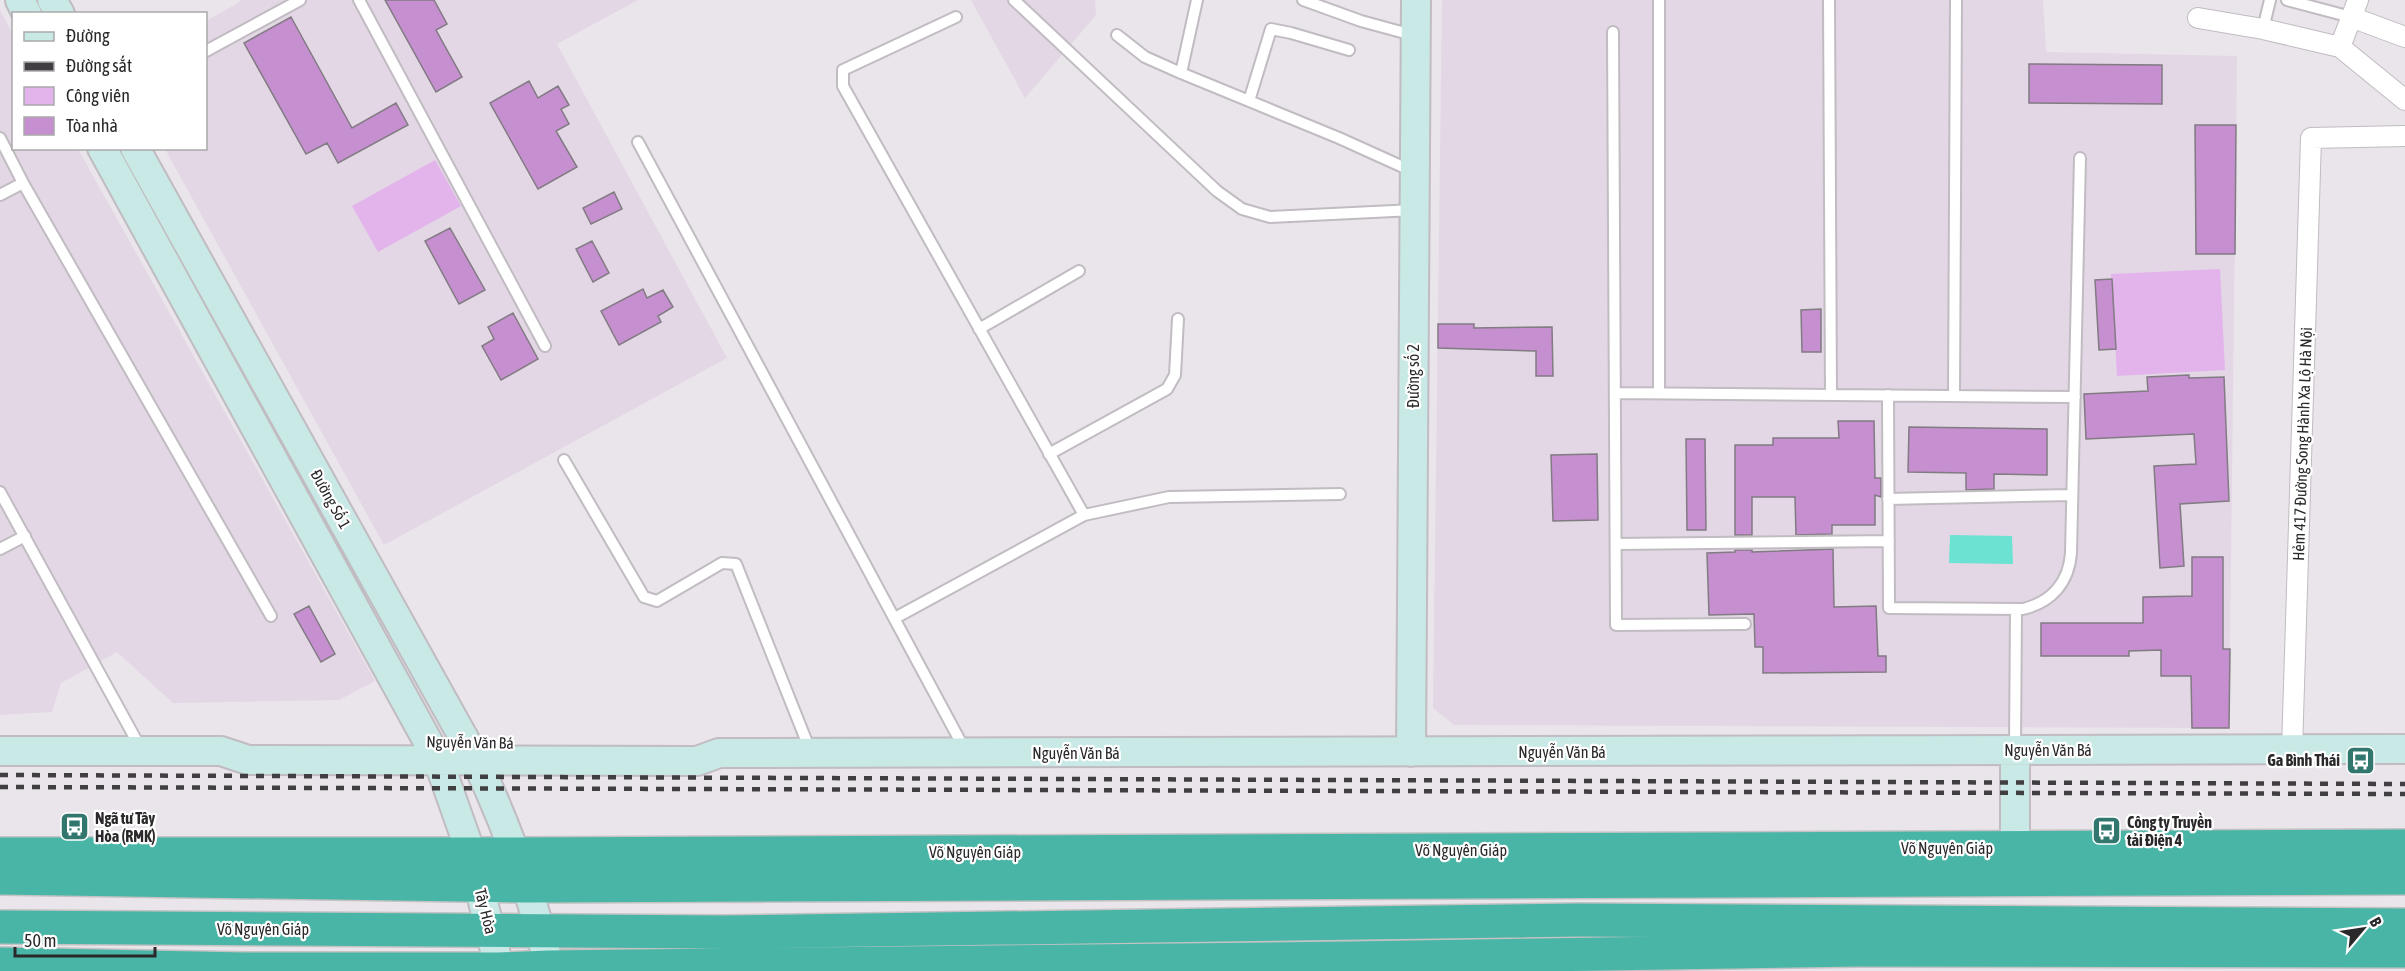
<svg xmlns="http://www.w3.org/2000/svg" width="2405" height="971" viewBox="0 0 2405 971" font-family="'Asap Condensed',sans-serif">
<rect width="100%" height="100%" fill="#eae4eb"/>
<!-- built -->
<path fill="#e3d7e5" d="M239,0h399l-81,44 170,314 -343,187 -219,-396 41,-1v-127l34,-19z
M971,0h124l1,15 -71,83z
M1442,0h601l3,52 191,4 -8,672 -775,-3 -21,-17z
M0,10l13,24 1,114 64,1 297,532 -36,19 -166,3 -56,-51 -56,31 -9,29 -52,3z"/>
<!-- green -->
<path fill="#e3b4ec" d="M435,160l26,46 -83,46 -26,-46z
M2220,269l5,101 -108,6 -6,-102z"/>
<!-- water -->
<path fill="#6be2d2" d="M1950,535l62,1 1,28 -64,-1z"/>
<!-- building -->
<path fill="#c68fd0" stroke="#817b82" stroke-width="1.5" d="M385,0h49l13,24 -11,6 26,47 -26,15z
M291,17l61,111 44,-25 12,22 -70,38 -11,-20 -21,11 -62,-111z
M2029,64l133,1v39l-133,-1z
M529,81l9,17 20,-12 11,19 -8,4 8,15 -13,7 21,36 -39,22 -48,-86z
M2195,125h41l-1,129h-39z
M614,192l8,17 -31,15 -8,-16z
M450,228l35,62 -26,14 -34,-63z
M592,241l17,32 -16,9 -17,-33z
M2112,279l4,70 -17,1 -4,-70z
M643,289l4,9 16,-8 10,17 -15,9 3,6 -42,23 -18,-34z
M1821,309v43h-19l-1,-42z
M513,313l25,46 -37,21 -19,-34 12,-7 -6,-12z
M1438,324h36v4l78,-1 1,49h-17v-25l-98,-3z
M2189,375v3l35,-1 5,124 -49,3 4,62 -24,2 -6,-102 42,-2 -2,-30 -108,5 -2,-45 64,-3 -1,-14z
M1838,421h36l1,57h6v19l-6,-2v30h-43v9l-36,1 -1,-38h-43v38h-17v-90h38v-7h66z
M1909,427l138,2v46l-53,-1v15l-28,1v-17l-58,-1z
M1686,439h19l1,91h-19z
M1597,454l1,66 -45,1 -2,-66z
M1833,549l1,58 42,-1 2,50h8v16l-123,1v-26h-8l-1,-33 -45,1 -2,-62 28,-1v-2h17v2z
M2192,557h31v92h7l-1,79h-37l-1,-52h-30v-26l-32,1v5h-88v-33h102v-26l49,-1z
M309,606l26,48 -14,8 -27,-48z"/>
<g fill="none" stroke-linecap="round" stroke-linejoin="round">
<defs>
<path id="lane" d="M359,0l186,346
M1014,0l203,191 25,18 28,8 144,-7
M1303,0l58,21 55,15
M1659,0v393
M1829,0l2,395
M2287,0l64,17
M956,17l-113,53v16l241,429
M2263,29l7,-29
M1613,32l3,593 129,-1
M1117,35l28,22 36,16 158,65 73,33
M206,51l94,-51
M1181,73l16,-73
M1249,101l22,-72 20,4 58,17
M0,138l23,45 248,433
M638,142l327,608
M0,195l23,-12
M979,329l100,-58
M1615,393l460,4
M1888,395l1,213 134,1c29,-7 46,-27 48,-56l9,-395
M1954,395l2,-395
M1049,454l118,-65 8,-14 3,-56
M564,460l80,137 13,4 65,-38 14,1 74,186
M0,492l140,255
M1888,499l184,-4
M1616,544l273,-3
M0,549l25,-13
M895,618l189,-103 85,-18 171,-3
M2015,749l1,-140"/>
<path id="street" d="M2351,17l54,20
M2198,18l65,11 77,18 65,53
M2340,47l18,-47
M2292,750l19,-612 94,-2"/>
<path id="secondary" d="M20,0l7,14
M52,0l8,14
M102,148l336,612 33,93 29,118
M135,148l341,612c31,67 58,138 74,211
M0,751h221l27,9 449,1 22,-8 1686,-4
M1411,752l5,-752
M2015,868v-118"/>
<path id="highway" d="M0,854h516l1889,-8
M0,878l526,8 1879,-8
M0,927l724,5 855,-12 826,5
M0,964l244,5h255l50,-2 801,-9 507,-8 548,1"/>
</defs>
<!-- lane casing -->
<use href="#lane" stroke="#c1bbc2" stroke-width="14"/>
<!-- street casing -->
<use href="#street" stroke="#c1bbc2" stroke-width="22"/>
<!-- secondary casing -->
<use href="#secondary" stroke="#c1bbc2" stroke-width="32"/>
<!-- highway casing -->
<use href="#highway" stroke="#c3c3c3" stroke-width="36"/>
<!-- lane -->
<use href="#lane" stroke="#fff" stroke-width="10"/>
<!-- street -->
<use href="#street" stroke="#fff" stroke-width="20"/>
<!-- secondary -->
<use href="#secondary" stroke="#c8e9e5" stroke-width="28"/>
<!-- highway -->
<use href="#highway" stroke="#48b5a7" stroke-width="33"/>
<!-- rail -->
<path stroke="#413e41" stroke-width="4.5" stroke-dasharray="8 8" stroke-linecap="butt" d="M0,775l2405,9
M0,787l2405,7"/>
</g>
<!-- icons -->
<defs>
<symbol id="bus-square" viewBox="-11 -11 22 22"><rect x="-9" y="-9" width="18" height="18" rx="4" fill="#31776e" stroke="#fff"/><path d="M-5-6H5V4H4V6H2V4H-2V6H-4V4H-5ZM-3.5-4V0h7V-4ZM-3.5 1.2v1.5H-2V1.2ZM2 1.2v1.5H3.5V1.2Z" fill="#fff"/></symbol>
</defs>
<g fill-rule="evenodd">
<use href="#bus-square" x="2344" y="744" width="33" height="33"/>
<use href="#bus-square" x="58" y="810" width="33" height="33"/>
<use href="#bus-square" x="2090" y="814" width="33" height="33"/>
</g>
<g text-anchor="middle" dominant-baseline="central" stroke-width="4.5" stroke-linejoin="round" paint-order="stroke">
<!-- street labels -->
<g font-size="16" fill="#2a282a" stroke="#fff">
<text transform="translate(1413 376) rotate(-90)">Đường số 2</text>
<text transform="translate(2302 444) rotate(-88)">Hẻm 417 Đường Song Hành Xa Lộ Hà Nội</text>
<text transform="translate(331 499) rotate(61)">Đường Số 1</text>
<text transform="translate(470 742) rotate(1)">Nguyễn Văn Bá</text>
<text x="2048" y="750">Nguyễn Văn Bá</text>
<text x="1562" y="752">Nguyễn Văn Bá</text>
<text x="1076" y="753">Nguyễn Văn Bá</text>
<text x="1947" y="848">Võ Nguyên Giáp</text>
<text x="1461" y="850">Võ Nguyên Giáp</text>
<text x="975" y="852">Võ Nguyên Giáp</text>
<text transform="translate(486 911) rotate(76)">Tây Hòa</text>
<text x="263" y="929">Võ Nguyên Giáp</text>
</g>
<!-- poi labels -->
<g font-size="16" font-weight="bold" fill="#2a282a" stroke="#fff" text-anchor="start">
<text x="2340" y="760" text-anchor="end">Ga Bình Thái</text>
<text x="95" y="818">Ngã tư Tây<tspan x="95" dy="18">Hòa (RMK)</tspan></text>
<text x="2127" y="822">Công ty Truyền<tspan x="2127" dy="18">tải Điện 4</tspan></text>
</g>
</g>
<!-- legend -->
<rect x="12" y="12" width="195" height="138" fill="#ffffff" stroke="#aaa9aa" stroke-width="1.5"/>
<rect x="24" y="32" width="30" height="9" fill="#c8e9e5" stroke="#aaa9aa" stroke-width="1.5"/>
<text x="66" y="42" font-size="18" fill="#2a282a">Đường</text>
<rect x="24" y="62" width="30" height="9" fill="#413e41" stroke="#aaa9aa" stroke-width="1.5"/>
<text x="66" y="72" font-size="18" fill="#2a282a">Đường sắt</text>
<rect x="24" y="87" width="30" height="18" fill="#e3b4ec" stroke="#aaa9aa" stroke-width="1.5"/>
<text x="66" y="102" font-size="18" fill="#2a282a">Công viên</text>
<rect x="24" y="117" width="30" height="18" fill="#c68fd0" stroke="#aaa9aa" stroke-width="1.5"/>
<text x="66" y="132" font-size="18" fill="#2a282a">Tòa nhà</text>
<!-- north arrow -->
<g transform="translate(2363 929) rotate(61)" stroke="#ffffff" stroke-width="4.5" paint-order="stroke">
<path d="M0-4.5L10 22L0 15L-10 22Z" fill="#2a282a"/>
<text y="-9" font-size="16" font-weight="bold" text-anchor="middle" fill="#2a282a">B</text>
</g>
<!-- scale -->
<path d="M15 947v9h140v-9" fill="none" stroke="#2a282a" stroke-width="3"/>
<text x="24" y="947" font-size="18" fill="#2a282a" stroke="#ffffff" stroke-width="4.5" paint-order="stroke">50 m</text>
</svg>
